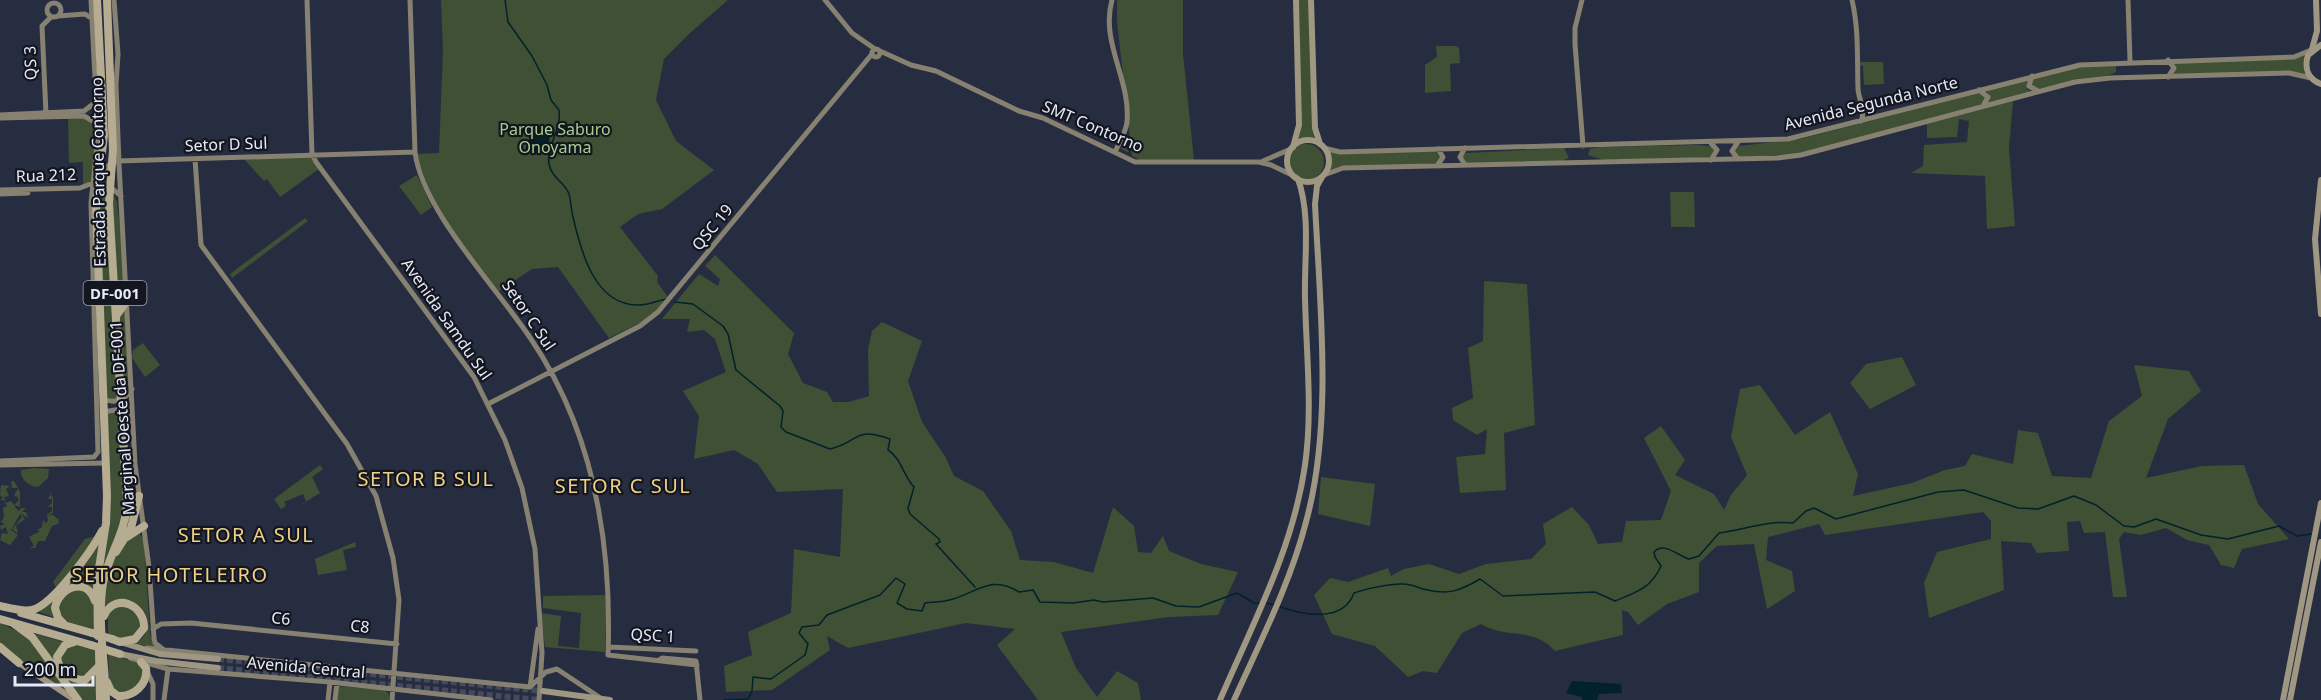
<svg xmlns="http://www.w3.org/2000/svg" width="2321" height="700" viewBox="0 0 2321 700" font-family="'Noto Sans',sans-serif">
<rect width="100%" height="100%" fill="#272d41"/>
<!-- green -->
<path fill="#3f5034" d="M441,0h287l-38,33 -26,26 -8,41 20,41 38,29 -52,39 -24,5 -18,13 38,49 -1,6 13,18 -16,16 -45,22 -51,-71 -26,2 -36,24c-31,-45 -65,-86 -79,-139l22,-1 4,-103z
M1117,0h66v54l11,106h-54l-8,-4 -1,-10 -3,6 -7,-3 6,-12 3,1 -13,-117z
M1299,0h10l5,139 -16,1 3,-14z
M1436,46h20l3,2 1,15 -10,1 1,27 -26,2v-28l12,-8z
M2307,54v22l-7,-3 -127,2 3,-7 -3,-5z
M1859,62h24l1,22 -20,1 -1,-19 -4,-1z
M2116,64v8l-7,3 -71,14 -7,-3 2,-8 47,-12z
M2029,78l-2,11 4,2 -43,12v-10l-3,-3z
M1978,93l6,1 2,6 -3,4 -182,50 -62,3 -4,-5 4,-6 62,-7z
M2013,101l-4,47 6,78 -28,3 -2,-53 -74,-3 12,-7 1,-21 43,-3 2,-21 -10,-2 -2,18 -30,1v-14z
M68,118l19,1 8,8 -2,53 -10,6v-24l-14,1z
M1288 162a18 18 0 1 1 36 0a18 18 0 1 1-36 0Z
M1697,145l14,1 4,6 -4,7 -104,2 -19,-6 2,-6 11,-2z
M1564,148l5,10 -10,4 -93,1 -4,-6 4,-4z
M1328,150l107,1 5,5v6l-5,3 -84,2 -24,4 3,-7z
M311,156l8,13 -39,28 -13,-18 -3,2 -20,-22z
M417,175l15,32 -11,8 -22,-29z
M107,188l-1,21 12,191 -13,-3 -7,-185 3,-23z
M112,191l5,11c2,25 14,90 2,108z
M1670,192h24l1,35h-24z
M305,218l3,3 -76,57 -2,-4z
M715,255l79,78 -6,21 15,29 24,9 6,10h16l20,-6 -1,-46 4,-19 10,-9 40,19 -14,40 14,41 24,36 8,18 29,15 28,40 9,29 34,2 39,11 20,-66 21,19 4,26 13,1 12,-17 6,15 32,13 37,8 -20,43 -49,2 -108,15 15,36 21,29 20,-26 21,12 3,17h-103l-41,-55 18,-16 -49,-6 -118,25 -21,-12 3,14 -58,40 -46,2 -2,-26 28,-11 -4,-23 43,-19 3,-64 46,8 3,-68 -66,3 -19,-28 -24,-14 -40,9 5,-43 -16,-25 43,-19 -11,-33 -11,-9 -17,2 3,-13h-28l37,-45 19,12 2,-7 -15,-13z
M1484,281l43,3 8,141 -31,8 2,57 -46,3 -4,-36 29,-3 2,-25 -10,6 -24,-15 -1,-12 21,-10 -5,-50 15,-7z
M125,307l6,83 -7,7 -5,-78z
M143,343l17,22 -15,12 -13,-19 1,-8z
M1902,357l14,28 -46,24 -20,-26 16,-19z
M2134,365l55,6 12,20 -33,28 -22,59 56,-12 42,-1 14,39 31,35 -47,10 -8,19 -13,-3 -12,-20 -22,-5 -21,-12 -25,7 -17,-3 -5,7 8,58h-14l-8,-65 -21,1 -4,-12 -13,1 2,29 -32,2 -6,-10 -30,-2 3,49 -75,28 -5,-35 13,-31 54,-13v-18l-8,-9 -158,23 -6,-11 -51,13 -2,23 26,11 3,20 -28,18 -13,-65 -37,2 -18,17v29l-32,12 -29,21 -10,-13 -6,-2 1,25 -68,16c-23,-25 -47,-11 -74,-27l-19,9 -25,40 -14,-2 -15,6 -33,-31 -43,-12 -18,-39 16,-17 18,4 40,-14 3,8 13,-7 25,-5 30,10 27,-10 45,-5 15,-15 -3,-20 29,-17 17,18 9,19 24,-2 4,-21 35,-1 10,-29 -27,-53 17,-12 24,34 -10,15 39,19 10,16 7,-15 16,-20 -16,-38 9,-48 20,-4 35,50 35,-23 28,62 -5,22 59,-13 33,-13 20,-4 7,-12 41,10 5,-34 20,3 14,43 39,2 18,-57 33,-25z
M118,412l7,100 -26,72 6,-37 2,-134z
M320,465l3,4 -11,8 8,16 -23,14 9,-6 -3,-7 -19,8 2,4 -5,3 -7,-10z
M34,468l15,1 -1,9 -10,9c-10,-1 -18,-8 -17,-17z
M1321,477l54,7 -5,42 -52,-12z
M11,481h3l6,11v15l-5,-2v2l4,4 2,-3h5l-4,4h4l2,6 -8,-5 5,6 -9,6 2,9 -6,-5 10,-12 -2,-3 -9,16 7,5 -8,10 -10,-5 2,-7 6,1 -2,-7 -5,3 -1,-4 5,-2 -4,-2 3,-5 -1,-9 4,-2 -3,-6h-4l3,-2 -3,-3 1,-10 9,1 -4,3 3,7 -5,1 2,6 5,-2 3,4 5,-5 -1,-3 -4,-1 4,-8h-6z
M51,493h2l-3,2 3,2v16l-5,3 5,-1 6,5 -1,4 -6,2 -7,15h-7l-3,7h-6l5,-2 -5,-9 11,-6 -3,-1 5,-3 1,-7 3,3 2,-2 -1,-6 5,-4v-4h-4l4,-4v-4h-4z
M139,533l5,7 6,95 6,13 -21,-4c32,-22 -1,-58 -30,-38 -2,-25 9,-64 34,-73z
M99,535l-42,54 -4,-7 32,-43z
M102,539l-6,55 -25,-8 -19,23 1,8 -16,-6 14,-8z
M355,542l1,5 -13,3 4,20 -29,5 -3,-16z
M81,588l12,13 2,30 -28,-8 -8,-8 -1,-13 7,-7z
M607,595l-2,57 -60,-5 -4,-34 20,3 -3,30 21,2 2,-35 -38,-5v-12z
M127,605l15,15 -2,14 -14,6 -18,-5v-18l5,-9z
M0,623l26,12 51,65 -77,-51z
M29,632l35,10 -9,13 17,26 13,2 13,-10 1,27h-19z
M75,644l21,6v17l-9,11 -20,-5 -8,-16 8,-11z
M108,653l34,12 3,11 -13,17 -17,-1 -6,-13z
M339,686l46,4 4,4v6h-52z"/>
<!-- water -->
<path fill="#01222b" d="M536,129l12,3 2,3 -1,8 -10,6h-14z
M1572,681l49,3 1,9 -23,1 -2,6h-15v-3l-16,-4z"/>
<g fill="none" stroke-linecap="round" stroke-linejoin="round">
<!-- stream -->
<path stroke="#01222b" stroke-width="1.5" d="M505,0l3,22 24,34 15,29 4,15 8,10c3,18 -13,37 -10,54 2,13 16,19 20,30 2,7 2,16 4,23 8,35 22,89 66,88 8,0 18,-4 27,-6
M675,302l18,2 30,22 5,8 8,36 44,36 3,5 -2,16 5,5 44,17c31,-7 22,-23 60,-10l-2,11c13,8 15,25 26,37l-6,21 2,6 29,25 1,3 -4,2 39,43
M1266,603l9,2
M1280,607c24,8 63,16 74,-14 11,-4 38,-10 50,-9 6,0 13,3 19,5 25,6 35,3 57,-10l23,17 92,-4 20,9c22,-9 36,-13 46,-35l-6,-9 -1,-5c10,-11 24,4 35,7l10,-3 20,-23c24,-3 50,-13 74,-10l13,-12 8,-3 22,11 102,-27 26,-2 54,18 20,1 36,-13 22,9 28,21 10,1 22,-8 45,16 27,4 51,-13 18,10 14,-2
M724,700l24,-1 4,-8 1,-14 18,2 34,-24 3,-11 -9,-11 3,-6 17,-2 8,-10 53,-20 16,-17 9,6 -8,19 10,6 15,2 3,-8c9,-1 20,-1 28,-4 26,-8 39,-24 66,-7l14,-2 7,12 33,1 21,-3 9,2 50,-4 23,8 23,1 38,-14 17,10h7"/>
<!-- primary-tunnel -->
<path stroke="#44495c" stroke-width="6" stroke-dasharray="6 3" stroke-linecap="butt" d="M218,659l325,32
M218,668l321,32"/>
<!-- secondary -->
<path stroke="#868170" stroke-width="5" d="M114,0l4,54 -2,31 3,79 16,300 14,103 5,71 1,5 9,7
M307,0l5,154 4,8 158,215 31,63 17,48 13,61 7,104 -3,47
M410,0l5,152c7,58 82,136 116,187 63,93 81,207 77,316l89,10
M825,0l27,33 23,16
M1112,0c-12,42 19,80 15,122 -1,10 -8,21 -12,30
M1582,0l-7,28v16l8,102
M1852,0c7,30 5,59 6,89 1,12 8,21 3,32
M2128,0l2,61
M47 10a7 7 0 1 1 14 0a7 7 0 1 1-14 0Z
M58,16l27,-2 6,4
M872 53a4 4 0 1 1 8 0a4 4 0 1 1-8 0Z
M880,51l31,14 25,6 83,40 24,7 92,44h124l12,3 25,12
M2168,60l6,8 -6,9
M2032,76l-3,10 9,5
M1979,90l9,7 -5,9
M46,114l-4,-88 9,-9
M0,115l84,-4 13,-10
M0,118l84,-2 14,8
M1738,142l-6,9 6,8
M1324,148l16,4 448,-13 292,-74 214,-8 17,-7
M195,159l6,86 146,199 29,52 17,62 6,42 -7,100
M1711,160l6,-10 -6,-7
M1263,161l30,-13
M1465,165l-5,-8 5,-9
M1437,166l6,-9 -5,-8
M101,174l8,-9 9,-4 297,-9
M1324,175l19,-7 434,-10 24,-3 274,-73 35,-4 179,-5 22,5
M97,189l12,-3 12,10
M0,190l80,-2 13,-5
M0,194l28,-1
M103,399c12,5 22,1 29,-10
M488,404l152,-78 18,-14 214,-258
M103,412l18,-3 11,12
M0,461l94,-4 4,-5 -7,-249 7,-67 -7,-136
M0,465l105,-2
M153,629l8,-5 30,-1 206,21
M609,647l87,4
M147,648l383,39
M130,658l38,11 162,13 161,18
M659,660l3,-2 34,3 4,39
M147,671l6,13v16
M530,687l16,-15 11,-3 42,28
M530,687l8,-58
M164,700l4,-31
M328,700l2,-18
M335,700l2,-17"/>
<!-- primary -->
<path stroke="#9f9781" stroke-width="6" d="M1311,0l4,128 5,16
M2321,45l-13,10c-4,13 0,24 13,29
M2312,49l5,-18 -1,-31
M1287 161a21 21 0 1 1 42 0a21 21 0 1 1-42 0Z
M1293,147l6,-22 -3,-125
M2321,180l-6,59 6,75
M120,642l40,12 58,5
M120,654l36,7 62,7
M16,661l59,39
M543,691l67,9
M1220,700c33,-77 73,-151 85,-235 8,-55 1,-113 0,-168 -1,-37 6,-82 -7,-118
M1234,700c26,-58 56,-116 72,-178 27,-98 14,-216 9,-318l2,-18 5,-9
M2283,700l38,-197
M2290,700l31,-158"/>
<!-- highway -->
<path stroke="#b5ac91" stroke-width="8" d="M97,0l7,135 -8,68 11,293 -1,27 -9,58 1,55
M116,316l10,-14
M127,537l17,-11
M116,552l15,-24 8,-32
M0,606c9,2 23,6 32,4 21,-5 60,-60 70,-79
M21,613l71,20
M104,616c10,-24 41,-12 40,12l-9,11 -15,3 -8,-3
M0,619l91,26
M13,623l19,14 46,63
M63,623l-5,-5 -3,-10c4,-21 32,-32 40,-7
M74,642l-9,3 -8,12c2,14 13,23 28,23l14,-14
M0,647l19,16
M99,651l1,49
M107,682l4,9 7,5c16,1 30,-12 28,-28l-5,-6
M106,700c-1,-36 -9,-81 -3,-117 5,-27 23,-51 24,-80l-18,-300 4,-53 -6,-150"/>
<!-- highway-bridge -->
<path stroke="#b5ac91" stroke-width="8" d="M92,633l20,6
M91,645l29,9"/>
</g>
<g text-anchor="middle" dominant-baseline="central" stroke-width="4.5" stroke-linejoin="round" paint-order="stroke">
<!-- shield labels -->
<rect fill="#13161f" stroke="#a7aab7" stroke-width="1.5" x="83.5" y="281" width="63" height="24" rx="4.5"/>
<g font-size="15" font-weight="bold" fill="#e6eaf8">
<text x="115" y="293">DF-001</text>
</g>
<!-- street labels -->
<g font-size="16" fill="#e6eaf8" stroke="#13161f">
<text transform="translate(30 63) rotate(-92)">QS 3</text>
<text transform="translate(1871 103) rotate(-14)">Avenida Segunda Norte</text>
<text transform="translate(1093 126) rotate(23)">SMT Contorno</text>
<text transform="translate(226 144) rotate(-2)">Setor D Sul</text>
<text transform="translate(98 172) rotate(-91)">Estrada Parque Contorno</text>
<text transform="translate(46 175) rotate(-2)">Rua 212</text>
<text transform="translate(712 227) rotate(-51)">QSC 19</text>
<text transform="translate(529 315) rotate(56)">Setor C Sul</text>
<text transform="translate(447 319) rotate(55)">Avenida Samdu Sul</text>
<text transform="translate(122 418) rotate(-94)">Marginal Oeste da DF-001</text>
<text transform="translate(281 618) rotate(6)">C6</text>
<text transform="translate(360 626) rotate(6)">C8</text>
<text transform="translate(653 635) rotate(3)">QSC 1</text>
<text transform="translate(306 667) rotate(5)">Avenida Central</text>
</g>
<!-- park labels -->
<g font-size="16" fill="#a7cf8f" stroke="#13161f">
<text x="555" y="129">Parque Saburo<tspan x="555" dy="18">Onoyama</tspan></text>
</g>
<!-- quarter labels -->
<g font-size="20" letter-spacing="1.5" fill="#efd287" stroke="#13161f">
<text x="426" y="478">SETOR B SUL</text>
<text x="623" y="485">SETOR C SUL</text>
<text x="246" y="534">SETOR A SUL</text>
<text x="170" y="574">SETOR HOTELEIRO</text>
</g>
</g>
<!-- scale -->
<path d="M15 676v9h78v-9" fill="none" stroke="#e6eaf8" stroke-width="3"/>
<text x="24" y="676" font-size="18" fill="#e6eaf8" stroke="#13161f" stroke-width="4.5" paint-order="stroke">200 m</text>
</svg>
